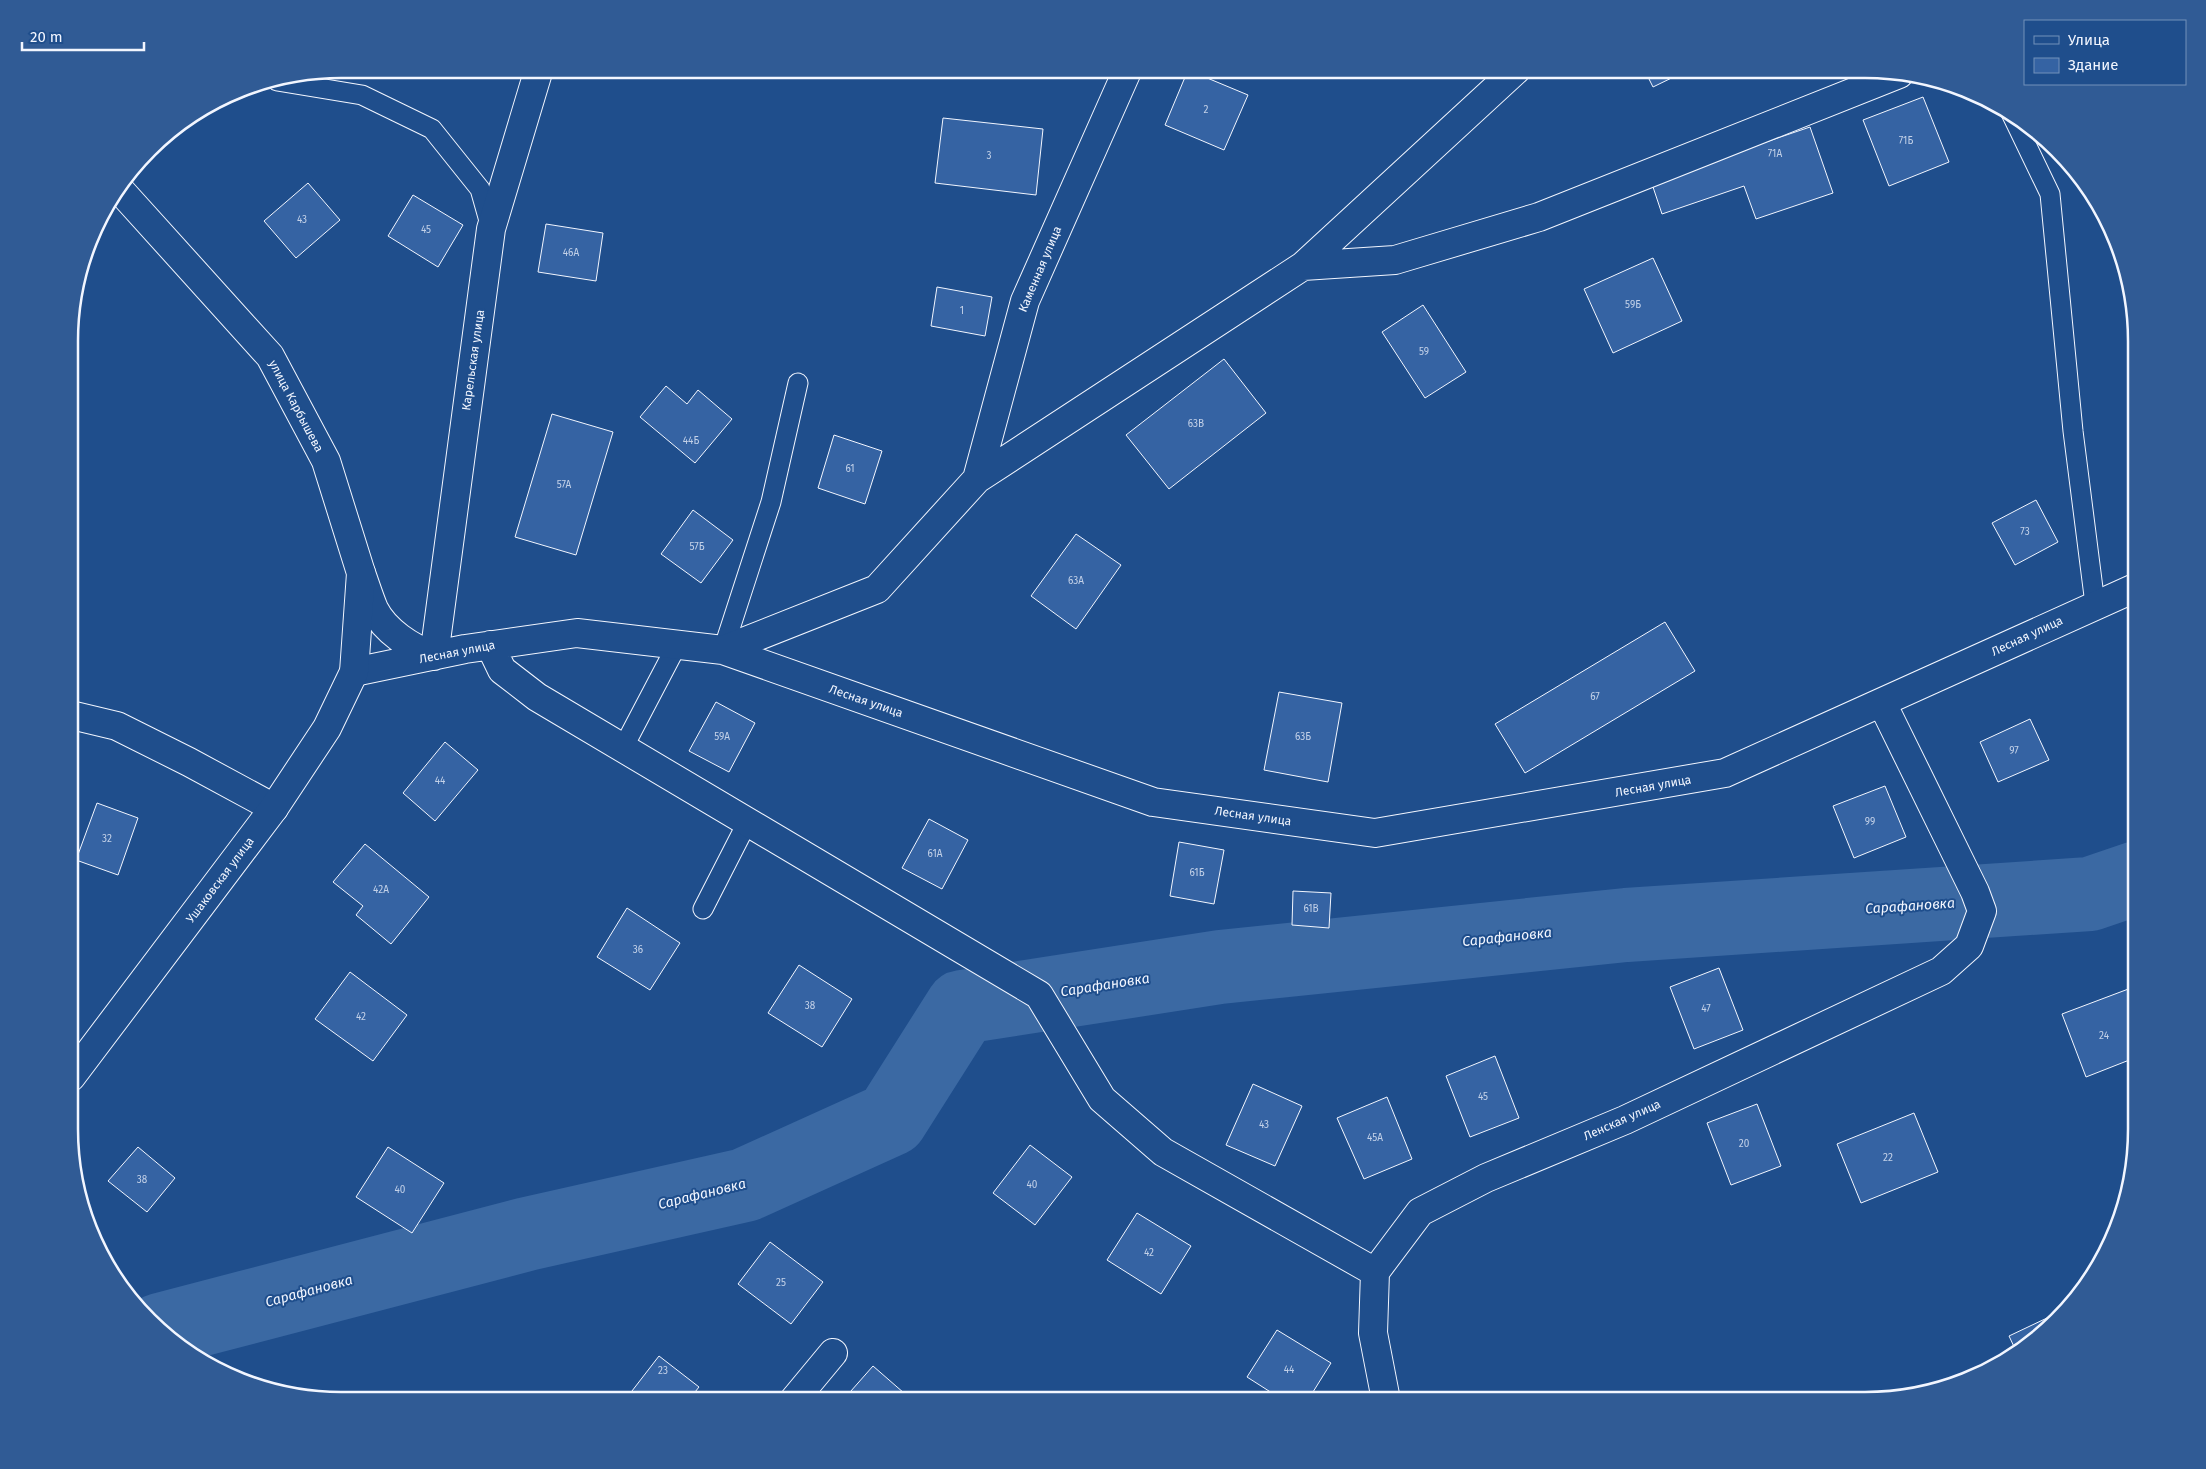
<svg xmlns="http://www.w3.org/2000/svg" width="2206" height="1469" viewBox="0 0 2206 1469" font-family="'Fira Sans',sans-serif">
<rect width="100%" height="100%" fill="#1f4e8c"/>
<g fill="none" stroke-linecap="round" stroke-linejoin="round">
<!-- river -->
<path stroke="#3b69a3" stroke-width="74" d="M160,1330l367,-96 218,-49 146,-66 71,-112 258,-40 406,-42 464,-31 47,-16"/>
</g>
<!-- building -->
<path fill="#3563a3" stroke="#f2f6ff" d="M1644,69h46l-37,18z
M1188,70l60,25 -24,55 -59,-25z
M1923,97l26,65 -60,24 -26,-66z
M943,118l100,11 -7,66 -101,-12z
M1810,127l23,66 -77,26 -12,-33 -82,28 -11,-33z
M308,183l32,37 -44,38 -32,-37z
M413,195l50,30 -25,42 -50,-31z
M546,224l57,9 -7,48 -58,-9z
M1653,258l29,63 -69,32 -29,-64z
M937,287l55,10 -7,39 -54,-10z
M1423,305l43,67 -41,26 -43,-66z
M1224,359l42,54 -97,76 -43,-54z
M666,386l21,18 11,-14 34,29 -37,44 -55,-46z
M552,414l61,18 -37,123 -61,-18z
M834,435l48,16 -17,53 -47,-16z
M2036,500l22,42 -43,23 -23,-42z
M693,510l40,30 -32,43 -40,-29z
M1076,534l45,31 -45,64 -45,-33z
M1665,622l30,49 -170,102 -30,-49z
M1279,692l63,11 -14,79 -64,-12z
M716,702l39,21 -26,49 -40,-21z
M2030,719l19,41 -51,22 -18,-40z
M445,742l33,28 -43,51 -32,-28z
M1885,786l21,51 -52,21 -21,-52z
M97,803l41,15 -20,57 -42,-15z
M929,819l39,21 -26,49 -40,-21z
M1179,842l45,8 -10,54 -44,-8z
M365,844l64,53 -38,47 -35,-29 7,-9 -30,-24z
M1293,891l38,2 -2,35 -37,-3z
M627,908l53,35 -30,47 -53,-33z
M799,965l53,34 -30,48 -54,-34z
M1719,968l24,62 -49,19 -24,-62z
M350,972l57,43 -34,46 -58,-42z
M2131,988l6,15v54l-51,20 -24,-63z
M1495,1056l24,62 -49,19 -24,-61z
M1253,1084l49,22 -27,60 -49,-21z
M1387,1097l25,62 -48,20 -27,-61z
M1757,1104l24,62 -50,19 -24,-62z
M1914,1113l24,59 -77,31 -24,-59z
M1030,1145l42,32 -37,48 -42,-32z
M138,1147l37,31 -28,34 -39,-31z
M388,1147l56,36 -32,50 -56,-36z
M1137,1213l54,33 -30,48 -54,-34z
M770,1242l53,40 -32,42 -53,-40z
M2066,1309l-21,24 -28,20 -8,-17z
M1277,1330l54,33 -23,37h-25l-36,-23z
M659,1356l40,31 -8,10 4,3h-70z
M873,1366l39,34h-69z"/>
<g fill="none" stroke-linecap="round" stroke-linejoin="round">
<defs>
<path id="service" d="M277,81l85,14 70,34 48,60 11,39
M2010,111l40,83 23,237 22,173
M723,650l48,-148 27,-119
M623,748l54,-103
M703,909l45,-88"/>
<path id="minor" d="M1303,266l92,-6 144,-43 360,-143
M977,479l48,-178 103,-232
M361,573c4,11 8,24 13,36 11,22 37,39 60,47l57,-427 48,-160
M490,645l12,25 35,27 502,298 63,104 61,53 212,120
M723,650l154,-61 100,-110 326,-213 214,-197
M354,672l111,-23 112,-16 146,17 430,152 222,31 350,-60 412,-186
M71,715l46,11 72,36 85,46
M794,1400l39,-47
M1386,1400l-13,-67 2,-61 45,-60 66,-34 139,-58 316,-149 28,-25 13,-35 -7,-19 -93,-189"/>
<path id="secondary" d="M71,1077l203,-269 53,-80 27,-56 7,-99 -35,-112 -56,-105 -150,-166"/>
</defs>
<!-- service casing -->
<use href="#service" stroke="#f2f6ff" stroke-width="21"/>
<!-- minor casing -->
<use href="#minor" stroke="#f2f6ff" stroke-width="30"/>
<!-- secondary casing -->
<use href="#secondary" stroke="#f2f6ff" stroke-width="30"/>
<!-- service -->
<use href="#service" stroke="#1f4e8c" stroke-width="19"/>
<!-- minor -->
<use href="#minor" stroke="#1f4e8c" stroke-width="28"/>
<!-- secondary -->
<use href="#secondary" stroke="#1f4e8c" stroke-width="28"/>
</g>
<g text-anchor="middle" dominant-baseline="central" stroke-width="4" stroke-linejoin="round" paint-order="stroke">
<!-- number labels -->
<g font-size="10" fill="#c3d1e8">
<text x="1206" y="110">2</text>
<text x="1906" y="141">71Б</text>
<text x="1775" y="154">71А</text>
<text x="989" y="156">3</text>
<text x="302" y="220">43</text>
<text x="426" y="230">45</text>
<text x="571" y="253">46А</text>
<text x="1633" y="305">59Б</text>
<text x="962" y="311">1</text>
<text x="1424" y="352">59</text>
<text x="1196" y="424">63В</text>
<text x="691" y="441">44Б</text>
<text x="850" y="469">61</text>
<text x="564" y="485">57А</text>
<text x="2025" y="532">73</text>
<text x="697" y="547">57Б</text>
<text x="1076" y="581">63А</text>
<text x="1595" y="697">67</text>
<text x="722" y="737">59А</text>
<text x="1303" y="737">63Б</text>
<text x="2014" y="751">97</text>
<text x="440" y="781">44</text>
<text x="1870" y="822">99</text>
<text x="107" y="839">32</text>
<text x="935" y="854">61А</text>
<text x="1197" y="873">61Б</text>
<text x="381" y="890">42А</text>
<text x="1311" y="909">61В</text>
<text x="638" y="950">36</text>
<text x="810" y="1006">38</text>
<text x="1706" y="1009">47</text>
<text x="361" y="1017">42</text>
<text x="2104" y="1036">24</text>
<text x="1483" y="1097">45</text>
<text x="1264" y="1125">43</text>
<text x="1375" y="1138">45А</text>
<text x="1744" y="1144">20</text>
<text x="1888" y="1158">22</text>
<text x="142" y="1180">38</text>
<text x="1032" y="1185">40</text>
<text x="400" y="1190">40</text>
<text x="1149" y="1253">42</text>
<text x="781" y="1283">25</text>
<text x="1289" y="1370">44</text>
<text x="663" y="1371">23</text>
</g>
<!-- street labels -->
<g font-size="12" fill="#f2f6ff" stroke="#1f4e8c">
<text transform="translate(1040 269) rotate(-67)">Каменная улица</text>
<text transform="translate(473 360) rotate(-82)">Карельская улица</text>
<text transform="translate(296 406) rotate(62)">улица Карбышева</text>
<text transform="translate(2027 636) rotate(-25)">Лесная улица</text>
<text transform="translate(457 652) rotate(-11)">Лесная улица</text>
<text transform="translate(866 701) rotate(19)">Лесная улица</text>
<text transform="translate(1653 786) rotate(-10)">Лесная улица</text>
<text transform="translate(1253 816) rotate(8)">Лесная улица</text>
<text transform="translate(220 880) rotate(-53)">Ушаковская улица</text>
<text transform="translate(1622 1120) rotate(-24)">Ленская улица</text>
</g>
<!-- water labels -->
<g font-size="14" font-style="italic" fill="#f2f6ff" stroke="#1f4e8c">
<text transform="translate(1910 906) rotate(-4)">Сарафановка</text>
<text transform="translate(1507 937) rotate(-6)">Сарафановка</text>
<text transform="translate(1105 985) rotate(-9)">Сарафановка</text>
<text transform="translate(702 1194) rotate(-14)">Сарафановка</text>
<text transform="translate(309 1291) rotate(-15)">Сарафановка</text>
</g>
</g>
<!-- crop -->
<path d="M0 0H2206V1469H0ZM341 78H1865A263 263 0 0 1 2128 341V1129A263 263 0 0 1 1865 1392H341A263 263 0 0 1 78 1129V341A263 263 0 0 1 341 78Z" fill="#305b95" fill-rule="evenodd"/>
<path fill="none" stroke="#f2f6ff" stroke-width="2.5" d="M341 78H1865A263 263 0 0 1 2128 341V1129A263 263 0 0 1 1865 1392H341A263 263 0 0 1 78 1129V341A263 263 0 0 1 341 78Z"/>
<!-- legend -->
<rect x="2024" y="20" width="162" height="65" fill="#1f4e8c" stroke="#7391ba"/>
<rect x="2034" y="36" width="25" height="8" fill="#1f4e8c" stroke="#7391ba"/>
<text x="2068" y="45" font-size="15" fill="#f2f6ff">Улица</text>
<rect x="2034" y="58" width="25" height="15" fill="#3563a3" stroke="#7391ba"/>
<text x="2068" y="70" font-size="15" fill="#f2f6ff">Здание</text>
<!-- scale -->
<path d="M22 42v8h122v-8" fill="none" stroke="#f2f6ff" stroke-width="2.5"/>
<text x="30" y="42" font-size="15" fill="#f2f6ff" stroke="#1f4e8c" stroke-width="4" paint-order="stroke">20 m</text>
</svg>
